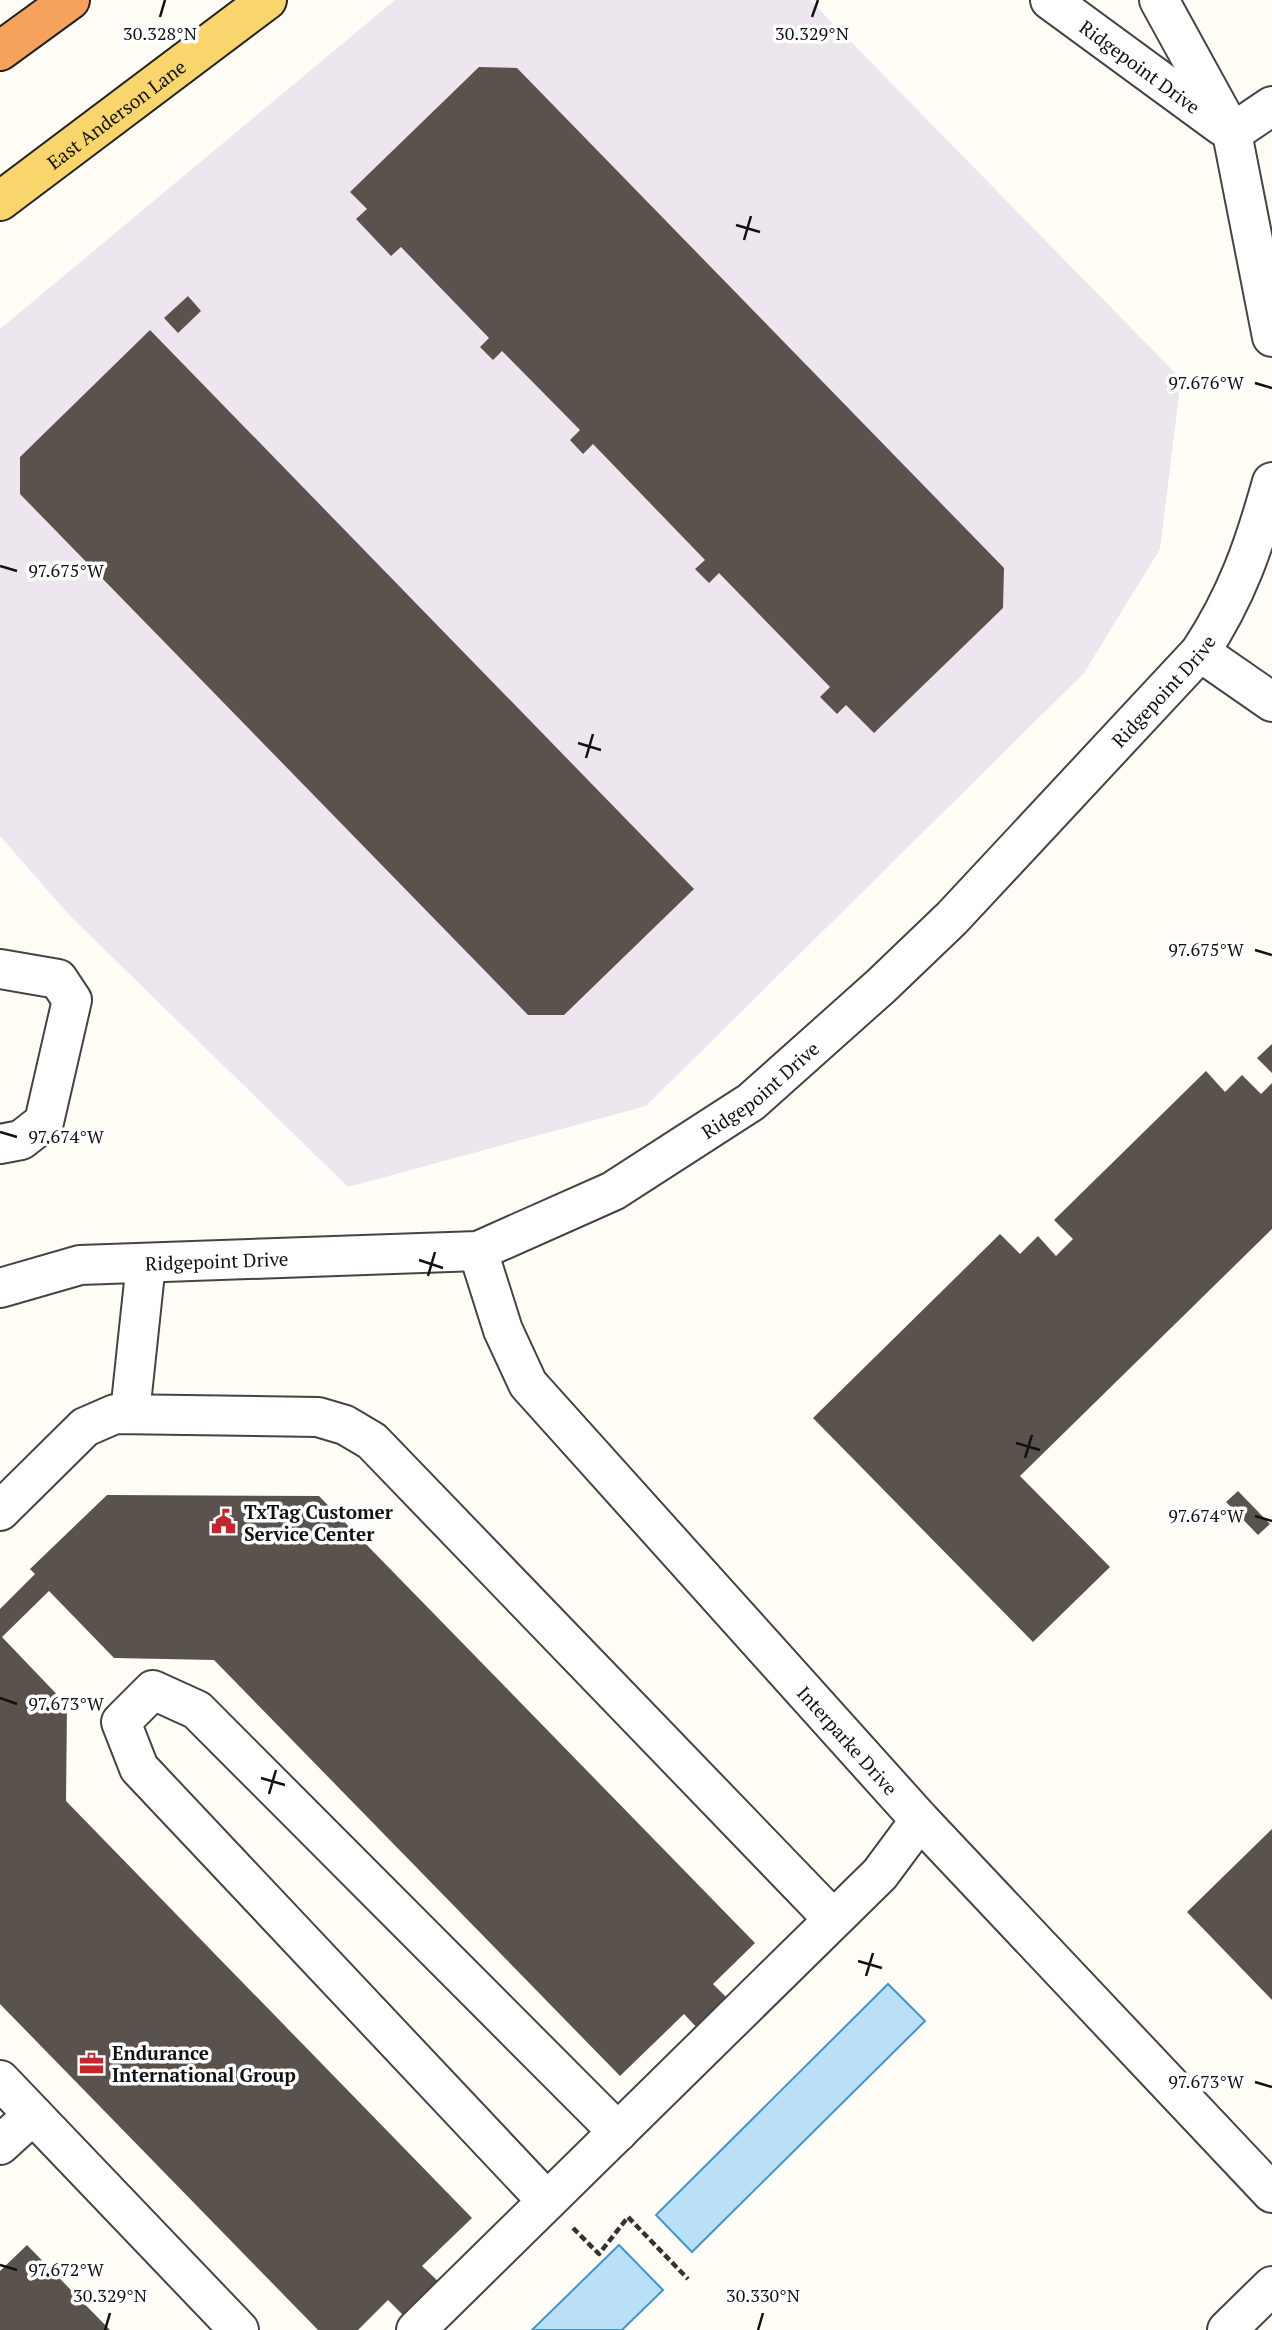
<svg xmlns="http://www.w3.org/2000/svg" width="1272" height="2330" viewBox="0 0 1272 2330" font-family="'PT Serif',serif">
<rect width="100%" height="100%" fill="#fffdf5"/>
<!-- industrial -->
<path fill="#eee6ef" d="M395,0h415l371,379 -21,170 -76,124 -438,433 -298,81 -278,-271 -70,-80v-507z"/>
<!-- water -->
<path fill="#b9e0f7" stroke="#3f96cf" stroke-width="2" d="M888,1984l37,37 -233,231 -36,-37z
M619,2245l44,45 -41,40h-90z"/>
<!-- building -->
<path fill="#5a524d" d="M479,67l38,1 487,500 -1,40 -129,125 -28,-28 -9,9 -17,-17 10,-10 -111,-114 -10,10 -14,-14 10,-9 -112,-116 -10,10 -13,-14 10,-10 -78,-79 -9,9 -13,-13 9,-9 -88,-91 -10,9 -35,-37 11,-10 -17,-17z
M188,296l13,15 -23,22 -14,-15z
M150,330l544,559 -130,126h-36l-508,-521v-37z
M1272,1044v29l-15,-15z
M1206,1071l19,21 17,-17 19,19 11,-11v146l-252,247 90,91 -77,75 -220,-224 187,-184 20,20 18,-18 18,20 17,-17 -19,-19z
M1238,1491l32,33 -12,11 -32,-33z
M107,1495l212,1 436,447 -42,41 18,18 -30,30 -17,-18 -64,62 -406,-416 -100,-2 -65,-67 -47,46 65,68 -1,96 406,417 -50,48 20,19 -35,34 -19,-19 -30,30h-40l-318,-326v-395l35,-35 -5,-5z
M1272,1829v171l-85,-88z
M27,2245l83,85h-110v-59z"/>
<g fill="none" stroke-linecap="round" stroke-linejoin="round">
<defs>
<g id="minor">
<path id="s1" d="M1050,0l172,126"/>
<path d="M1159,0l73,133 40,204"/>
<path d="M1232,133l40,-27"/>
<path d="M1200,652l72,50"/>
<path d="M0,969l58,10 14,21 -28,122 -23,18 -21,4"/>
<path id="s2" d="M478,1251l25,79 25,54 392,436 352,373"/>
<path id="s3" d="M0,1288l80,-23 398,-14 135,-60 138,-89 130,-116 71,-68 248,-266c37,-56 54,-106 72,-170"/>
<path d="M130,1413l16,-150"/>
<path d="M0,1511l85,-84 30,-13 203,3 27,8 27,16 461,478"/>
<path d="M0,2080l239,250"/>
<path d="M0,2145l33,-30"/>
<path d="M547,2201l-408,-433 -18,-46 32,-32 44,20 421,422"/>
<path d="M416,2330l464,-456 40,-54"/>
<path d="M1227,2330l45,-44"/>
</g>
<g id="major">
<path id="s4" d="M0,201l267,-201"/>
</g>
<path id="highway" d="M0,51l70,-51"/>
</defs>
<!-- minor casing -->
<use href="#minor" stroke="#444" stroke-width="42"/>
<!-- major casing -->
<use href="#major" stroke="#222" stroke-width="42"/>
<!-- highway casing -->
<use href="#highway" stroke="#222" stroke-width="42"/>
<!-- path -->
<path stroke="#333" stroke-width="4.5" stroke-dasharray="7 3.5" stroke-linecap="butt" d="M573,2228l26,26 29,-37 60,62"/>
<!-- minor -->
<use href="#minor" stroke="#fff" stroke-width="38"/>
<!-- major -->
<use href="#major" stroke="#f9d66b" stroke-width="38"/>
<!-- highway -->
<use href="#highway" stroke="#f5a25d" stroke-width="38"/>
</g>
<!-- ticks -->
<path fill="none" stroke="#111" stroke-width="2.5" d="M160,17l5,-17M812,17l6,-17M736,225l24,7M744,240l7,-24M1255,383l17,5M0,566l17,5M578,743l23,7M586,758l7,-24M1255,950l17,5M0,1132l17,5M419,1260l24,8M428,1276l7,-24M1016,1443l24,7M1025,1458l7,-23M1255,1516l17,5M0,1698l17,6M261,1778l24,7M269,1794l7,-24M858,1961l24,7M866,1976l7,-23M1255,2082l17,5M0,2265l17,5M105,2330l5,-17M758,2330l5,-17"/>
<!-- icons -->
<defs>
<symbol id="civic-bare" viewBox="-9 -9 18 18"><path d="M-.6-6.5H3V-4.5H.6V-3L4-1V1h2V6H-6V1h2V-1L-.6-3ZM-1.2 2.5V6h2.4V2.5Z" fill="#c4262e" stroke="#fff" stroke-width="2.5" paint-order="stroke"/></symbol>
<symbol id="office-bare" viewBox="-9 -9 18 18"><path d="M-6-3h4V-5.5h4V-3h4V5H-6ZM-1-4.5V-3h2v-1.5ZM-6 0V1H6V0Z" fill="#c4262e" stroke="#fff" stroke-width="2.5" paint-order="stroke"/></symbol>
</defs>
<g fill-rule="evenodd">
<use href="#civic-bare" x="206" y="1504" width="35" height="35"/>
<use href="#office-bare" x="74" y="2046" width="35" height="35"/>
</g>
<g text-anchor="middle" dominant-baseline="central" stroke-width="7" stroke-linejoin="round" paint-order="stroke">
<!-- street labels -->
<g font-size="19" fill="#111" stroke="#fff">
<text stroke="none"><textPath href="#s1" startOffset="112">Ridgepoint Drive</textPath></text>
<text stroke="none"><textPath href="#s4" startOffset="145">East Anderson Lane</textPath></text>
<text stroke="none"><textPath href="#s3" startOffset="1376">Ridgepoint Drive</textPath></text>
<text stroke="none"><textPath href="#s3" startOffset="808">Ridgepoint Drive</textPath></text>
<text stroke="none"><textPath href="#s3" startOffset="220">Ridgepoint Drive</textPath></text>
<text stroke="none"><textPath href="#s2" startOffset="621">Interparke Drive</textPath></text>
</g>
<!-- poi labels -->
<g font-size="19" font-weight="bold" fill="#111" stroke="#fff" text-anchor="start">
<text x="244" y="1511">TxTag Customer<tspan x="244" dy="22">Service Center</tspan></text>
<text x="112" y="2052">Endurance<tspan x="112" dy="22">International Group</tspan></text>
</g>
</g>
<g font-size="18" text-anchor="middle" fill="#111" stroke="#fff" stroke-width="7" stroke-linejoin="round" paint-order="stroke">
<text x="160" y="40">30.328°N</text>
<text x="812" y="40">30.329°N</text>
<text x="1206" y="389">97.676°W</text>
<text x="66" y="577">97.675°W</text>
<text x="1206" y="956">97.675°W</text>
<text x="66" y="1143">97.674°W</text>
<text x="1206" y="1522">97.674°W</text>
<text x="66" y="1710">97.673°W</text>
<text x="1206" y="2088">97.673°W</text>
<text x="66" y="2276">97.672°W</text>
<text x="110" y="2302">30.329°N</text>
<text x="763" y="2302">30.330°N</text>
</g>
</svg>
